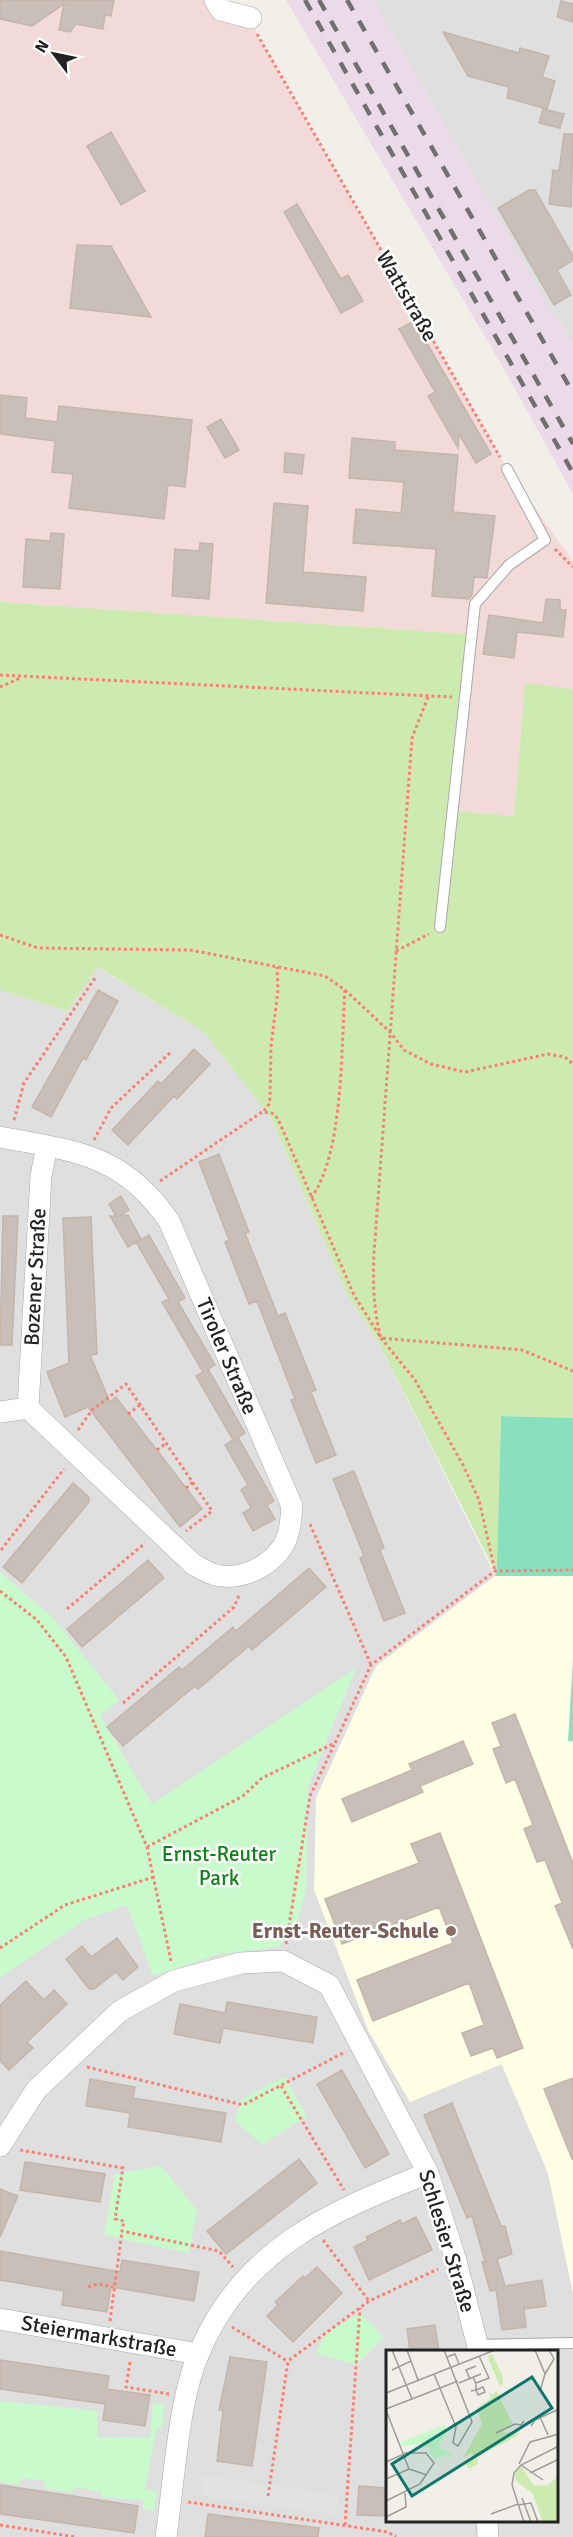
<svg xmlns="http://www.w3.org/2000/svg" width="573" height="2537" viewBox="0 0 573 2537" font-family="Signika,sans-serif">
<rect width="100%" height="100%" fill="#f2efe9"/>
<!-- residential -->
<path fill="#e0dfdf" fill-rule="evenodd" d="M373,0h200v343l-11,-20 -8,-6z
M97,967l107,65 67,86 77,178 31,47 116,233 -119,91 34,435 91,-38 47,109 25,120v244h-573v-1547l67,21zM387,2351h169v169h-169z"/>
<!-- commercial -->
<path fill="#f2dad9" d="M0,0h215l36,18 8,21 248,430 66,92v128l-48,-5 -11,132 -67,-6 19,-176 -466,-32z"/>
<!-- industrial -->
<path fill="#ebdbe8" d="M286,0h87l181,317 8,6 11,20v151l-69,-125z"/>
<!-- education -->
<path fill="#ffffe5" d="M495,1576h78v717l-25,-120 -46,-109 -92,38 -42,-72 -54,-140 2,-92 60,-132z"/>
<!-- grass -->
<path fill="#cdebb0" d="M0,602l466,32 -19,176 67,6 11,-133 48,6v729l-72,-2 -4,150 -4,1 -114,-224 -31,-47 -77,-178 -67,-86 -106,-65 -31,44 -67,-21z"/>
<!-- park -->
<path fill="#c8facc" d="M0,1572l53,46 66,82 -19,16 52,88 204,-136 -48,119 -2,103 -10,35 -17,22 -60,7 -66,22 -26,-71 -43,15 -84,58z
M284,2077l23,39 -45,29 -27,-25 7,-21z
M161,2166l36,44 -8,43 -85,-18 11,-61z
M360,2313l24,24 -28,28 -40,-12 10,-20z
M0,2401l98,10 -1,26 53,1 3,-35 11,1 -2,26 -6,-1 -11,60 12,3 -3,19 -11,-2v-9l-41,-3v-5l-28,-5 -2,6 -28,-5 1,-7 -24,-3 -2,7 -19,-3z"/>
<!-- pitch -->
<path fill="#88e0be" d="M501,1416l72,2v158h-78l2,-10z
M573,1658v83h-5z"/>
<!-- parking -->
<path fill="#e2e2e2" d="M204,2475l135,20 -3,20 -135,-19z"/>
<!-- building -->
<path fill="#c7bfb8" stroke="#c4b6ab" stroke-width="1.5" d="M0,0h114l-3,16 -6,-1 -2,14 -27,-5 -6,8 -11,-2 5,-26 -32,22 -32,-7z
M561,1l12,3v18l-16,-5z
M443,32l76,21 1,-5 29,8 -7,21 13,4 -8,28 -40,-11 2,-11 -41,-11z
M543,109l21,5 -4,14 -21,-5z
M111,132l34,59 -24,14 -34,-59z
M564,134h9l-2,73 -22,-3 4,-34 6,1z
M529,190h6l38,66v4l-16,10 14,25 -17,10 -56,-97z
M297,204l44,75 7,-4 15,26 -22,12 -57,-101z
M77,245l34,1 40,71 -81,-9z
M414,321l77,133 -15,9 -17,-29 -1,14 -30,-52 7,-4 -36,-63z
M0,395l27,3 -2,20 32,4 2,-16 133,14 -7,67 -17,-2 -4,34 -95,-11 4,-34 -21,-2 3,-31 -55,-7z
M221,419l18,31 -14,8 -18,-31z
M352,438l43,4v8l63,5 -5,57 42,4 -8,62 -13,-1 -2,18 -3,4 -37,-3 4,-47 -83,-6 3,-34 45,4 3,-31 -55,-4z
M285,453l19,2 -2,19 -18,-2z
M274,503l34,3 -5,66 63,5 -3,34 -97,-8z
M51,533l13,1 -4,55 -37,-2 3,-48 24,2z
M200,543l13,1 -4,55 -37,-3 3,-47 24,2z
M546,599l14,1v10h6l-3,27 -46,-5 -3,26 -31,-4 6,-39 54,8z
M98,990l20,11 -32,59 -3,-2 -32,59 -19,-10z
M194,1049l16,15 -33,35 -3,-3 -46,49 -16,-15 46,-49 3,3z
M219,1154l30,78 -4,1 33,83 7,-3 31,77 -5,2 25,63 -20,8 -25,-63 4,-1 -38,-98 -8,3 -24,-62 4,-2 -30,-78z
M121,1196l8,14 -9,6 8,-1 13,24 -13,8 -18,-31h6l-7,-12z
M3,1216h15l-6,129h-12z
M91,1217l6,137 -7,1 20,47 6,-5 86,112 -22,18 -92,-120 -23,10 -18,-45 22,-9 -6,-145z
M149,1235l36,63 -7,4 37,63 -7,4 37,64 -7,4 36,64 -7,4 8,14 -22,12 -10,-18 8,-5 -10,-18 7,-5 -23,-40 11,-7 -3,2 -37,-64 7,-4 -41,-70 7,-3 -33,-57z
M354,1471l30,77 -4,2 25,63 -21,8 -24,-63 4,-2 -31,-77z
M73,1483l16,14v5l-67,81 -19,-16z
M148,1560l16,18 -82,69 -15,-18z
M309,1568l17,19 -74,63 -3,-4 -51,43 -3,-3 -72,60 -16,-19 72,-60 3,3 51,-43 3,4z
M515,1714l58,149v86l-18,-43 7,-3 -17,-43 -8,2 -13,-33 9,-4 -18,-46 -9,4 -13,-34 8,-3 -9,-23z
M463,1741l10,23 -53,22 3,6 -71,30 -10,-23 70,-29 -3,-6z
M440,1833l83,215 -26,10 -4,-10 -22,8 -9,-23 22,-8 -15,-42 -96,38 -16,-41 96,-37 -14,-36 -97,37 -17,-45 94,-36 -8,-19z
M117,1938l21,29 -15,13 -7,-8 -22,17h-5l-23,-30 16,-13 9,11z
M26,1981l18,19 10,-10 13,14 -40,38 6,6 -24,22 -9,-9v-56z
M227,2002l90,15 -4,26 -90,-15 -3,15 -46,-9 6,-30 45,9z
M342,2070l47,84 -24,14 -48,-84z
M573,2078v81h-1l-28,-70z
M90,2079l45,8 -2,11 93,15 -5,29 -93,-15 2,-14 -44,-7z
M452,2103l49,123h4l7,28 -15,5 8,27 37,-6 4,26 -22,3 2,18 -24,3 -6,-40 -6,1 -8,-29h3l-13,-46 -5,2 -43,-103z
M299,2159l18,24 -91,71 -19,-23z
M25,2162l80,12 -5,28 -80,-12z
M0,2189l18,7 -18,41z
M416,2217l16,33 -63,30 -15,-33 14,-7 -2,-3 34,-17 2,4z
M0,2251l120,21 2,-12 77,12 -5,29 -83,-14 -4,25 -45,-7 2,-14 -64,-11z
M317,2267l25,26 -49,49 -26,-26 11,-11 -3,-3 28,-26 2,2z
M435,2325l4,26h-29l-3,-22z
M230,2357l37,5 -15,104 -35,-5 6,-51h-4z
M0,2360l109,16 -2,13 43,6 -5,31 -42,-6 2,-16 -105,-15z
M0,2485l138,21 -4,27 -134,-19z
M359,2486l28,2v28l-30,-1z
M208,2514l111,14 -1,9h-113z"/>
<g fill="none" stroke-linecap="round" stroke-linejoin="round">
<defs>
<path id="lane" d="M440,927l35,-323 34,-39 36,-25 -38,-71
M478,2345l95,-2"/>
<path id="street" d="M215,0l6,10 30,8
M0,1137c75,14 123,17 169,84l123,285c-1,9 -1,19 -4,28 -7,28 -47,50 -75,40 -7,-2 -14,-7 -20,-10l-165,-156
M28,1408l13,-232 6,-30
M0,1412l28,-4
M0,2146l36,-56 84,-79 54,-30 67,-18 42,-2 46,24 99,188 28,88 23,90
M0,2319l198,35
M487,2520l1,17
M166,2537c8,-54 12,-136 33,-184 44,-105 131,-141 229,-180"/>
</defs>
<!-- lane casing -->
<use href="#lane" stroke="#a9a9a9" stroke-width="12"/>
<!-- street casing -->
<use href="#street" stroke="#a9a9a9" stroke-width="22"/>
<!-- path -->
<path stroke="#fa8072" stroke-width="3" stroke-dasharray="3 3" stroke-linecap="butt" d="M257,34l243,423
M555,549l18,18
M0,675l452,22
M0,687l20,-9
M428,697l-16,41 -38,515c-1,29 -1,56 7,85l141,12 51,21
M0,935l38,13 152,2 135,26 20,14c-4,56 -1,164 -34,208
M396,951l33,-17
M345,990l45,42 14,18 27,14 34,8 83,-18 17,3 8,7
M264,1111l5,-7 1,-6 1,-52 7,-56 -1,-23
M14,1120l10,-37 71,-105
M94,1140l17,-32 61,-57
M160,1181l102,-69 10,1 6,6 76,176 27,43 34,42 48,85 16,35 16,71
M128,1414l12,-9
M78,1430l14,-20 34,-26 86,127 -26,20
M157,1450l9,-7
M186,1488l7,-6
M310,1524l61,141
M1,1550l63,-81
M0,1591l37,29 29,37 81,190 24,114
M67,1609l78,-66
M123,1703l111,-96 6,-14
M147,1847l96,-51 19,-18 73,-35 36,-78 124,-94 78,-1
M286,1944l24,-148 24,-51
M0,1948l65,-43 89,-28
M87,2067l156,38 102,-53
M281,2086l63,104
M20,2150l103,18 -8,51 9,2 -2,10 97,20 14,16
M323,2240l46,61
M88,2287l10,-3 15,3
M110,2321l12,-90
M232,2327l55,34
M130,2362l-4,25 43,7
M268,2496l20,-135 81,-60 69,-32
M188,2502l200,30 8,5
M0,2525l76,12
M345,2525l15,-217"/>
<!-- lane -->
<use href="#lane" stroke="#fff" stroke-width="10"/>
<!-- street -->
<use href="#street" stroke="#fff" stroke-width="21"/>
<!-- rail -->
<path stroke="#707070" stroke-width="4.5" stroke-dasharray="12 12" stroke-linecap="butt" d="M305,0l268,473
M319,0l254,444
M347,0l226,393"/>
</g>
<!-- markers -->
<circle fill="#8d6e63" stroke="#fff" stroke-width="2" cx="451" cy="1931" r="6"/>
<g text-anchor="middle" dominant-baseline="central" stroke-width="5" stroke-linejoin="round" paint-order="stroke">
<!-- street labels -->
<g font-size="21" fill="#222" stroke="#fff">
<text transform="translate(407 296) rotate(60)">Wattstraße</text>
<text transform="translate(35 1277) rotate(-87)">Bozener Straße</text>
<text transform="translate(227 1356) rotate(67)">Tiroler Straße</text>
<text transform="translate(447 2241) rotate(73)">Schlesier Straße</text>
<text transform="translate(99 2336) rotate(10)">Steiermarkstraße</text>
</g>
<!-- park labels -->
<g font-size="21" fill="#0c8416" stroke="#fff">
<text x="219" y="1854">Ernst-Reuter<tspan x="219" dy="24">Park</tspan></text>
</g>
<!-- education labels -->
<g font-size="21" font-weight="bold" fill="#785e54" stroke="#fff" text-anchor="end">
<text x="439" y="1931">Ernst-Reuter-Schule</text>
</g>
</g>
<!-- overview -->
<g transform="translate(386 2350)">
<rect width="172" height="172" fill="#f2efe9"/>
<path d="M106,4l10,21 1,9 -3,2 -11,-25 -1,-5zM110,40l17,34 -10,5 2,4 15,-3 -3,6 -40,21 1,7 -9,5 -3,-5 9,-6 -4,-5 -8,5 19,-34 -5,-16 14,-10 -2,-6 4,3zM135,116l13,20 13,-1 11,-8v45h-15l-11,-29 -16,-12 -2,-6z" fill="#cdebb0"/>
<path d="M59,75v10l-7,12 15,7 -18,5 -6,-6 2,-4 -9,-5 -21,2 -1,-4z" fill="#c8facc"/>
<path fill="none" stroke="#9f9d99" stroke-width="1.5" d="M6,0l20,49M21,0l11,30M149,0l10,24 -5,17M61,7l8,-3 4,10M6,20l19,-9M48,24l22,53 -3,16 5,3 14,-24 -28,-72M159,24l9,-15 -5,-9M84,29l-4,-9 10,-4M73,33l22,-9M90,33l13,-5 -10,-22M85,41l5,-1 7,-3 2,5 -7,3 -1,-3 -1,-2v-6l-3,-7M0,43l109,-43M0,59l72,-28M0,60l23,59M154,67l8,18M145,76l4,-6 24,-11M110,83l19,-9 6,1 3,-4M0,112l18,-8M133,114l11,-22 29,-8M135,115l22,15M144,123l29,-14M0,129l23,-10 18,6M136,148l9,24M0,151l34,-17 14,-21 -8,-10h-23M132,155l13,-2 7,19M105,164l27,-10M0,167l20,-10 -1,-14M138,172l-12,-37 2,-12 7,-8 38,-19"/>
<path fill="#0f766e" fill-opacity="0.15" stroke="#0f766e" stroke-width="3" d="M146,27l20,31 -140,88 -20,-32z"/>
<rect width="172" height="172" fill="none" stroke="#222" stroke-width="3"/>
</g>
<!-- north arrow -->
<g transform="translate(54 54) rotate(302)" stroke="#ffffff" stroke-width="4.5" paint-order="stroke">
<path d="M0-4.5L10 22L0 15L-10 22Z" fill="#222222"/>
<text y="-9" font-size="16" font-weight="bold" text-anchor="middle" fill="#222222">N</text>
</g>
</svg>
